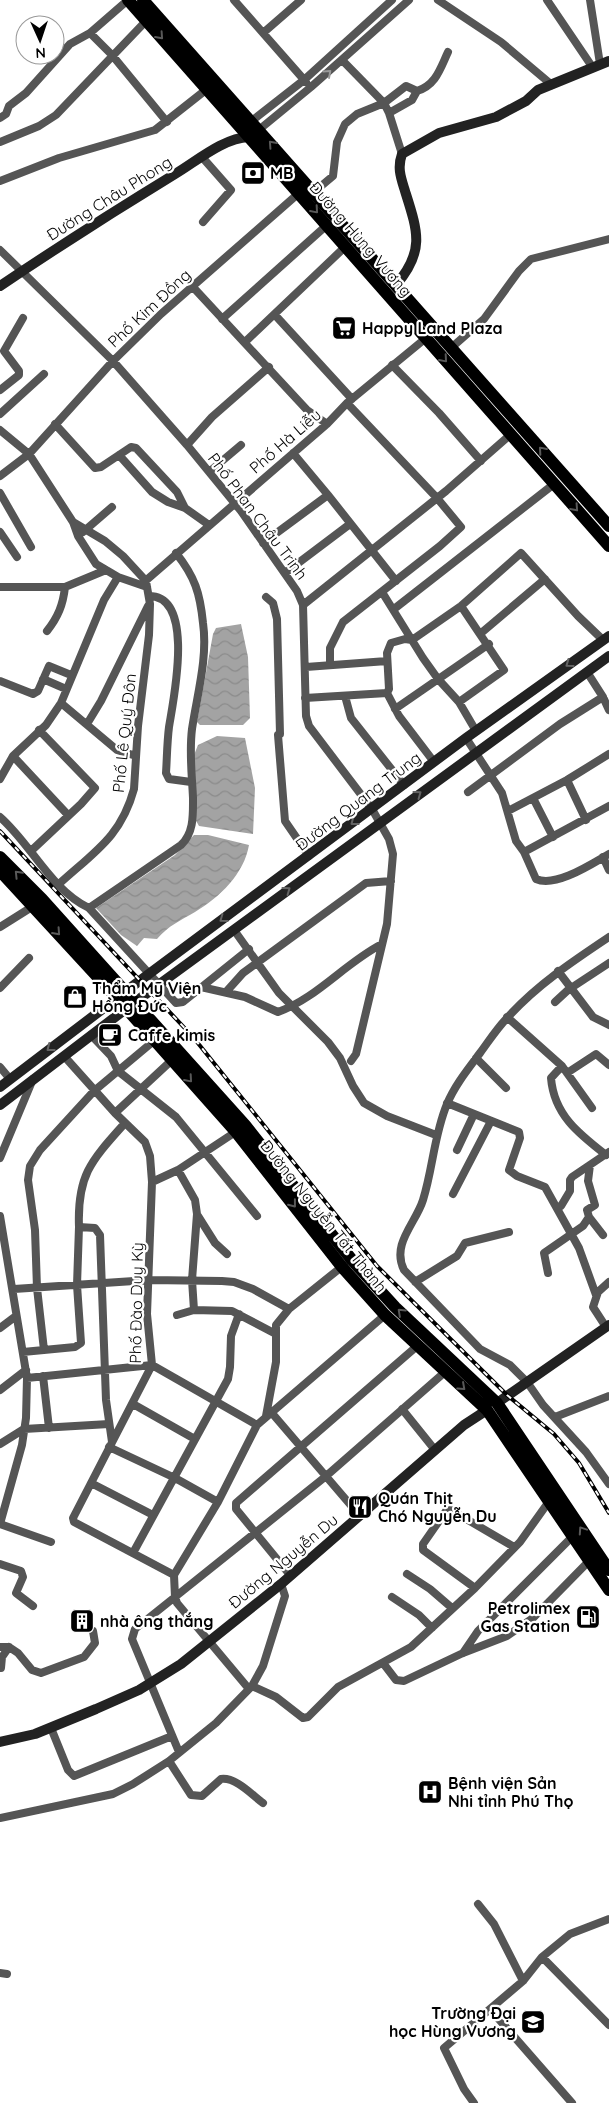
<svg xmlns="http://www.w3.org/2000/svg" width="609" height="2103" viewBox="0 0 609 2103" font-family="Quicksand,sans-serif">
<defs>
<pattern id="water-waves" width="16" height="10" patternUnits="userSpaceOnUse" patternTransform="scale(1.25)"><rect width="16" height="10" fill="#a3a3a3"/><path d="M0 5q4-4 8 0t8 0" fill="none" stroke="#8b8b8b"/></pattern>
</defs>
<rect width="100%" height="100%" fill="#fff"/>
<!-- water -->
<path fill="url(#water-waves)" d="M241,624l7,33 2,61 -7,7h-43l-3,-3 16,-88 3,-6z
M217,736l28,2 10,50 -2,46 -54,-8 -4,-7 -1,-64 4,-10z
M194,835h14l41,10c-5,29 -29,52 -54,67 -14,8 -27,14 -38,27l-13,-1 -7,8 -16,-11 -25,-27 79,-53z"/>
<g fill="none" stroke-linecap="round" stroke-linejoin="round">
<!-- street -->
<path stroke="#555" stroke-width="8" d="M234,0l72,82
M438,0l63,42 51,43
M547,0l46,68
M590,0l10,64
M90,33l22,22 55,67
M263,33l38,-33
M342,60l42,43 5,10 13,41
M389,113l23,-13 5,-9
M0,118l6,-4 3,-8 17,-13 44,-49 20,-11 38,-33
M249,123l55,-43 88,-80
M255,133l56,-46 98,-87
M0,142l39,-16 17,-11 90,-94
M202,157l29,33 -28,32
M0,181l59,-23 96,-28 52,-41
M314,192l19,-16 4,-34 8,-18 12,-10 27,-11 22,-17 11,5c19,-6 23,-22 31,-39
M0,250l113,111 74,84 54,66 56,80 6,14 3,111 3,10 63,83 17,30 4,15 -6,70 -31,130 -5,7
M192,286l115,124 20,14
M275,315l77,84
M222,319l105,-94
M245,342l101,-96
M451,348l33,-29 35,-48 12,-12 78,-20
M392,365l47,48 42,48
M0,390l19,-15v-4l-15,-20 19,-33
M0,414l44,-40
M55,424l40,44 6,-1 30,-20 5,1 41,44 8,16
M0,430l29,24 44,68 5,14 18,28 22,13 29,10
M187,445l25,-28 57,-50
M293,453l35,42
M119,455l33,37 16,10 17,6 24,17
M209,472l32,-27
M0,476l29,-22 84,-93 48,-47 138,-121
M0,493l31,54
M0,532l17,25
M83,532l29,-25
M263,543l65,-48 68,86
M285,573l65,-49
M143,583l184,-159 20,-21 79,-65
M0,587h65l41,-17
M382,592l41,66 15,21 21,23 17,29
M149,596c47,0 24,105 20,131 -2,16 -2,31 -3,46l3,6 22,3
M266,597l7,6 4,16 3,115
M303,605l143,-114 64,-56
M394,609l160,-125
M47,631c11,-14 16,-26 18,-44
M480,634l65,-55
M330,665v-17l13,-26 97,-76 21,-19 -24,-29 -90,-95
M306,667l81,-6
M587,672l16,25
M43,679l23,10
M0,681l33,13 5,-3 11,-25 22,9
M345,696l6,22 53,67
M305,698l82,-5
M459,702l45,-32 -43,-64
M61,703l56,47 19,6
M395,709l94,-65
M87,724l14,-23 47,-95
M278,735l7,86 24,35
M466,738l36,55 14,48 8,11 12,27c20,9 57,-16 73,-25
M13,756l55,59
M434,762l-35,-46 -12,-23 2,-4 -2,-36 4,-10 14,-4 7,1 49,-34 60,-53 57,63 25,24
M0,779l13,-23 33,-31 15,-22 43,-103 14,-23
M567,780l19,40
M468,792l92,-68 43,-27 6,13
M533,798l20,39
M508,811l59,-31 42,-26
M0,817c31,27 51,73 89,91l87,95 7,-1 66,-53
M31,851l50,-47 14,-16 -56,-58
M524,852l85,-46
M603,857l6,13
M59,884c35,-32 62,-47 75,-95l4,-63 11,-91 1,-31 -3,-17 -1,-6 -23,-25 -18,-15 -32,-19
M89,908l92,-63c13,-12 12,-30 12,-47 -1,-23 -4,-45 -1,-69 5,-34 16,-71 11,-106 -3,-30 -8,-46 -27,-70
M0,927l35,-22
M234,930l45,63 49,49 12,16 13,28 11,17 23,13 49,19
M609,937c-36,24 -72,48 -101,80 -11,11 -19,24 -28,36 -12,16 -25,32 -33,51 -13,31 -14,64 -24,96 -7,23 -32,44 -19,70l76,79 30,16 17,17 16,23 43,47 23,32
M558,971l35,46 16,8
M201,987l44,10 33,15c39,-14 67,-49 104,-68
M0,988l29,-30
M226,992l17,-19 123,-90 25,-2
M555,1002l13,-12 41,-27
M507,1017l55,49 30,42
M91,1035l20,21 7,15 58,46 81,99
M64,1056l51,57 30,29 5,14 2,26
M476,1058l30,30
M562,1066l-11,12c3,37 28,56 55,77
M0,1067l10,12
M567,1073l29,-19 13,11
M447,1103l72,29 1,6 -11,32 8,6 28,11 34,61 17,47
M115,1113l57,-53
M457,1150l17,-36
M0,1158l33,-79
M178,1170l17,30 2,14 -5,66 2,30 38,1 42,22
M453,1194l38,-73
M561,1206l9,-15v-11l2,-3 37,-25
M0,1216l27,162 -1,40 -4,27 -22,79
M198,1216l17,27 12,11
M589,1217l14,18
M548,1273l-4,-20 39,-27 6,-9 -2,-7 8,-5 -7,-24 2,-16
M415,1282l42,-26 8,-13 44,-11
M14,1289l135,-9 73,1 12,1 19,7 36,20
M177,1315l17,-5
M606,1327l-13,-20 5,-15 11,-10
M0,1328l16,-12
M44,1350l-7,-62 -2,-58 -7,-50 2,-14 10,-16 54,-59 61,-51
M23,1352l52,-5 6,-4 -4,-58 2,-58
M43,1376l6,52
M27,1378l125,-13 105,60
M0,1390l26,-20
M133,1404l60,34
M402,1409l33,41
M271,1412l89,104
M266,1416l10,-54v-37l13,-16 55,-44
M555,1417l54,-21
M112,1442l-6,-42 -6,-165 -5,-7 -16,-1c-2,-52 12,-66 46,-104
M0,1444l24,-15 85,-5
M109,1447l66,31 43,24
M91,1483l62,32
M0,1524l51,18
M133,1553l95,-174 2,-12 1,-31 8,-22
M0,1564l21,7 2,6 -7,16 17,13
M407,1574l23,15 22,19
M174,1575l-100,-53 -1,-4 79,-153 -5,-51 5,-132 26,-12 59,-39
M290,1575l-54,-66v-6l180,-156
M475,1588l-52,-38v-6l23,-33 5,-1 63,37
M392,1597l27,18 13,13
M0,1647h9l-7,10 -1,11
M9,1647l9,6 14,17 9,3 43,-16 11,-14 -2,-12
M463,1653l15,-22 95,-95
M383,1663l13,17 8,1 59,-28 44,-17 26,-18 57,-58
M252,1686l24,11 27,21 5,-1 30,-30 73,-40 64,-59 45,-46 30,-42
M249,1689l-72,-86 -2,-6 150,-120 120,-105
M51,1728l17,42 6,6 98,-40
M179,1752l-47,-113 3,-10 40,-32 -1,-22 44,-73 39,-77 128,-110
M169,1761l22,34 11,1 19,-17c15,-2 31,16 42,24
M0,1818l113,-24 20,-10 36,-23 47,-38 36,-37 11,-20 22,-70 -4,-12
M478,1904l16,20 29,57
M542,1957l67,68
M0,1973l7,1
M490,2009l82,94
M474,2103l-10,-14 -20,-41 79,-67 19,-24 28,-23 39,-15"/>
<!-- secondary -->
<path stroke="#222" stroke-width="10" d="M396,285c29,-34 22,-53 9,-94 -4,-13 -8,-23 -3,-37l37,-21 57,-16 30,-16 12,-11 71,-29
M0,286c58,-39 116,-76 175,-112 22,-13 48,-36 74,-37
M126,991l340,-253 143,-102
M135,1002l474,-346
M0,1087l117,-89
M0,1105l127,-97
M497,1403l112,-78
M0,1742l35,-8 61,-25 43,-19 42,-26 100,-80 183,-159 23,-15"/>
<!-- primary -->
<path stroke="#000" stroke-width="12" d="M128,0l481,546
M143,0l466,526
M0,857l42,42 203,226 107,135 43,47 102,96 112,167
M0,871l117,127 119,134 106,135 43,48 102,95 122,180"/>
<defs>
<path id="rail" d="M0,831l193,206 184,229 130,129 47,39 25,29 30,50"/>
</defs>
<!-- rail casing -->
<use href="#rail" stroke="#000" stroke-width="4"/>
<!-- rail -->
<use href="#rail" stroke="#fff" stroke-width="2" stroke-dasharray="5.5" stroke-linecap="butt"/>
</g>
<!-- one-way arrows -->
<defs><path id="oneway-chevron" d="M-2-3.5L2.5 0L-2 3.5" fill="none" stroke-width="1.6" stroke-linecap="round" stroke-linejoin="round" transform="scale(1.25)"/></defs>
<g stroke="#595959">
<use href="#oneway-chevron" transform="translate(160 36) rotate(48)"/>
<use href="#oneway-chevron" transform="translate(272 144) rotate(-132)"/>
<use href="#oneway-chevron" transform="translate(315 210) rotate(49)"/>
<use href="#oneway-chevron" transform="translate(444 359) rotate(49)"/>
<use href="#oneway-chevron" transform="translate(542 450) rotate(-131)"/>
<use href="#oneway-chevron" transform="translate(575 508) rotate(48)"/>
<use href="#oneway-chevron" transform="translate(18 874) rotate(-134)"/>
<use href="#oneway-chevron" transform="translate(57 932) rotate(48)"/>
<use href="#oneway-chevron" transform="translate(189 1079) rotate(49)"/>
<use href="#oneway-chevron" transform="translate(293 1204) rotate(52)"/>
<use href="#oneway-chevron" transform="translate(401 1312) rotate(-137)"/>
<use href="#oneway-chevron" transform="translate(462 1387) rotate(42)"/>
<use href="#oneway-chevron" transform="translate(582 1530) rotate(-124)"/>
</g>
<use stroke="#999" href="#oneway-chevron" transform="translate(328 73) rotate(-42)"/>
<g stroke="#646464">
<use href="#oneway-chevron" transform="translate(569 664) rotate(144)"/>
<use href="#oneway-chevron" transform="translate(418 794) rotate(-36)"/>
<use href="#oneway-chevron" transform="translate(354 822) rotate(143)"/>
<use href="#oneway-chevron" transform="translate(287 890) rotate(-36)"/>
<use href="#oneway-chevron" transform="translate(223 919) rotate(144)"/>
<use href="#oneway-chevron" transform="translate(50 1048) rotate(142)"/>
</g>
<!-- icons -->
<defs>
<symbol id="bank-square" viewBox="-11 -11 22 22"><rect x="-9" y="-9" width="18" height="18" rx="4" fill="#000" stroke="#fff"/><path d="M-6-4H6V4H-6ZM0-2.3a2.3 2.3 0 1 0 0 4.6a2.3 2.3 0 1 0 0-4.6Z" fill="#fff"/></symbol>
<symbol id="supermarket-square" viewBox="-11 -11 22 22"><rect x="-9" y="-9" width="18" height="18" rx="4" fill="#000" stroke="#fff"/><path d="M-6-5.5h2.5l.6 2H6L4.5 2H-2.5L-4.4-4H-6ZM-1.5 3.2a1.3 1.3 0 1 0 .1 0ZM3 3.2a1.3 1.3 0 1 0 .1 0Z" fill="#fff"/></symbol>
<symbol id="shop-square" viewBox="-11 -11 22 22"><rect x="-9" y="-9" width="18" height="18" rx="4" fill="#000" stroke="#fff"/><path d="M-5-2.5h2.3a2.7 3.5 0 0 1 5.4 0H5L5.5 6h-11ZM-1.5-2.5h3a1.5 2.3 0 0 0-3 0Z" fill="#fff"/></symbol>
<symbol id="cafe-square" viewBox="-11 -11 22 22"><rect x="-9" y="-9" width="18" height="18" rx="4" fill="#000" stroke="#fff"/><path d="M-5.5-4.5H6V0H3Q3 3.5 0 3.5H-2.5Q-5.5 3.5-5.5 0ZM3-3.2v2h1.7v-2ZM-6 4.5H4V6H-6Z" fill="#fff"/></symbol>
<symbol id="restaurant-square" viewBox="-11 -11 22 22"><rect x="-9" y="-9" width="18" height="18" rx="4" fill="#000" stroke="#fff"/><path d="M-5-6h1v4h1v-4h1v4h1v-4h1v5L-1.5 .5V6h-2V.5L-5-1ZM5-6V6H3V1.5H1.5Q1.5-4 5-6Z" fill="#fff"/></symbol>
<symbol id="fuel-square" viewBox="-11 -11 22 22"><rect x="-9" y="-9" width="18" height="18" rx="4" fill="#000" stroke="#fff"/><path d="M-5.5-6h7V0h2V4h1.3V-2.5L3-4.5l.8-.8L6-3V5H2.5V1h-1V6h-7ZM-4.2-4.7v3.2H.2V-4.7Z" fill="#fff"/></symbol>
<symbol id="building-square" viewBox="-11 -11 22 22"><rect x="-9" y="-9" width="18" height="18" rx="4" fill="#000" stroke="#fff"/><path d="M-4-6H4V6H1V3H-1V6H-4ZM-2.5-4.3h1.7v1.8h-1.7ZM.8-4.3h1.7v1.8H.8ZM-2.5-1h1.7V.8h-1.7ZM.8-1h1.7V.8H.8Z" fill="#fff"/></symbol>
<symbol id="hospital-square" viewBox="-11 -11 22 22"><rect x="-9" y="-9" width="18" height="18" rx="4" fill="#000" stroke="#fff"/><path d="M-5-5h3v3.5h4V-5h3V5h-3V1.5h-4V5h-3Z" fill="#fff"/></symbol>
<symbol id="university-square" viewBox="-11 -11 22 22"><rect x="-9" y="-9" width="18" height="18" rx="4" fill="#000" stroke="#fff"/><path d="M0-5L7-2L0 1L-7-2ZM-4 1L0 2.5L4 1V4Q0 6-4 4Z" fill="#fff"/></symbol>
</defs>
<g fill-rule="evenodd">
<use href="#bank-square" x="239" y="159" width="28" height="28"/>
<use href="#supermarket-square" x="330" y="314" width="28" height="28"/>
<use href="#shop-square" x="61" y="983" width="28" height="28"/>
<use href="#cafe-square" x="96" y="1021" width="28" height="28"/>
<use href="#restaurant-square" x="346" y="1493" width="28" height="28"/>
<use href="#fuel-square" x="574" y="1603" width="28" height="28"/>
<use href="#building-square" x="68" y="1607" width="28" height="28"/>
<use href="#hospital-square" x="416" y="1778" width="28" height="28"/>
<use href="#university-square" x="519" y="2008" width="28" height="28"/>
</g>
<g text-anchor="middle" dominant-baseline="central" stroke-width="4.5" stroke-linejoin="round" paint-order="stroke">
<!-- poi labels -->
<g font-size="16" font-weight="bold" fill="#000" stroke="#fff" text-anchor="start">
<text x="270" y="173">MB</text>
<text x="362" y="328">Happy Land Plaza</text>
<text x="92" y="988">Thẩm Mỹ Viện<tspan x="92" dy="18">Hồng Đức</tspan></text>
<text x="128" y="1035">Caffe kimis</text>
<text x="378" y="1498">Quán Thịt<tspan x="378" dy="18">Chó Nguyễn Du</tspan></text>
<text x="570" y="1608" text-anchor="end">Petrolimex<tspan x="570" dy="18">Gas Station</tspan></text>
<text x="100" y="1621">nhà ông thắng</text>
<text x="448" y="1783">Bệnh viện Sản<tspan x="448" dy="18">Nhi tỉnh Phú Thọ</tspan></text>
<text x="516" y="2013" text-anchor="end">Trường Đại<tspan x="516" dy="18">học Hùng Vương</tspan></text>
</g>
<!-- street labels -->
<g font-size="16" fill="#000" stroke="#fff">
<text transform="translate(109 198) rotate(-32)">Đường Châu Phong</text>
<text transform="translate(361 239) rotate(49)">Đường Hùng Vương</text>
<text transform="translate(149 308) rotate(-43)">Phố Kim Đồng</text>
<text transform="translate(285 441) rotate(-41)">Phố Hà Liễu</text>
<text transform="translate(258 516) rotate(53)">Phố Phan Châu Trinh</text>
<text transform="translate(124 733) rotate(-84)">Phố Lê Quý Đôn</text>
<text transform="translate(358 801) rotate(-37)">Đường Quang Trung</text>
<text transform="translate(324 1216) rotate(51)">Đường Nguyễn Tất Thành</text>
<text transform="translate(136 1303) rotate(-89)">Phố Đào Duy Kỳ</text>
<text transform="translate(283 1561) rotate(-40)">Đường Nguyễn Du</text>
</g>
</g>
<!-- north arrow -->
<g transform="translate(40 40) rotate(177)"><circle r="24" fill="#ffffff" stroke="#999999"/>
<path d="M0-4L9 19L0 12L-9 19Z" fill="#000000"/>
<text y="-8" font-size="14" font-weight="bold" text-anchor="middle" fill="#000000">N</text>
</g>
</svg>
